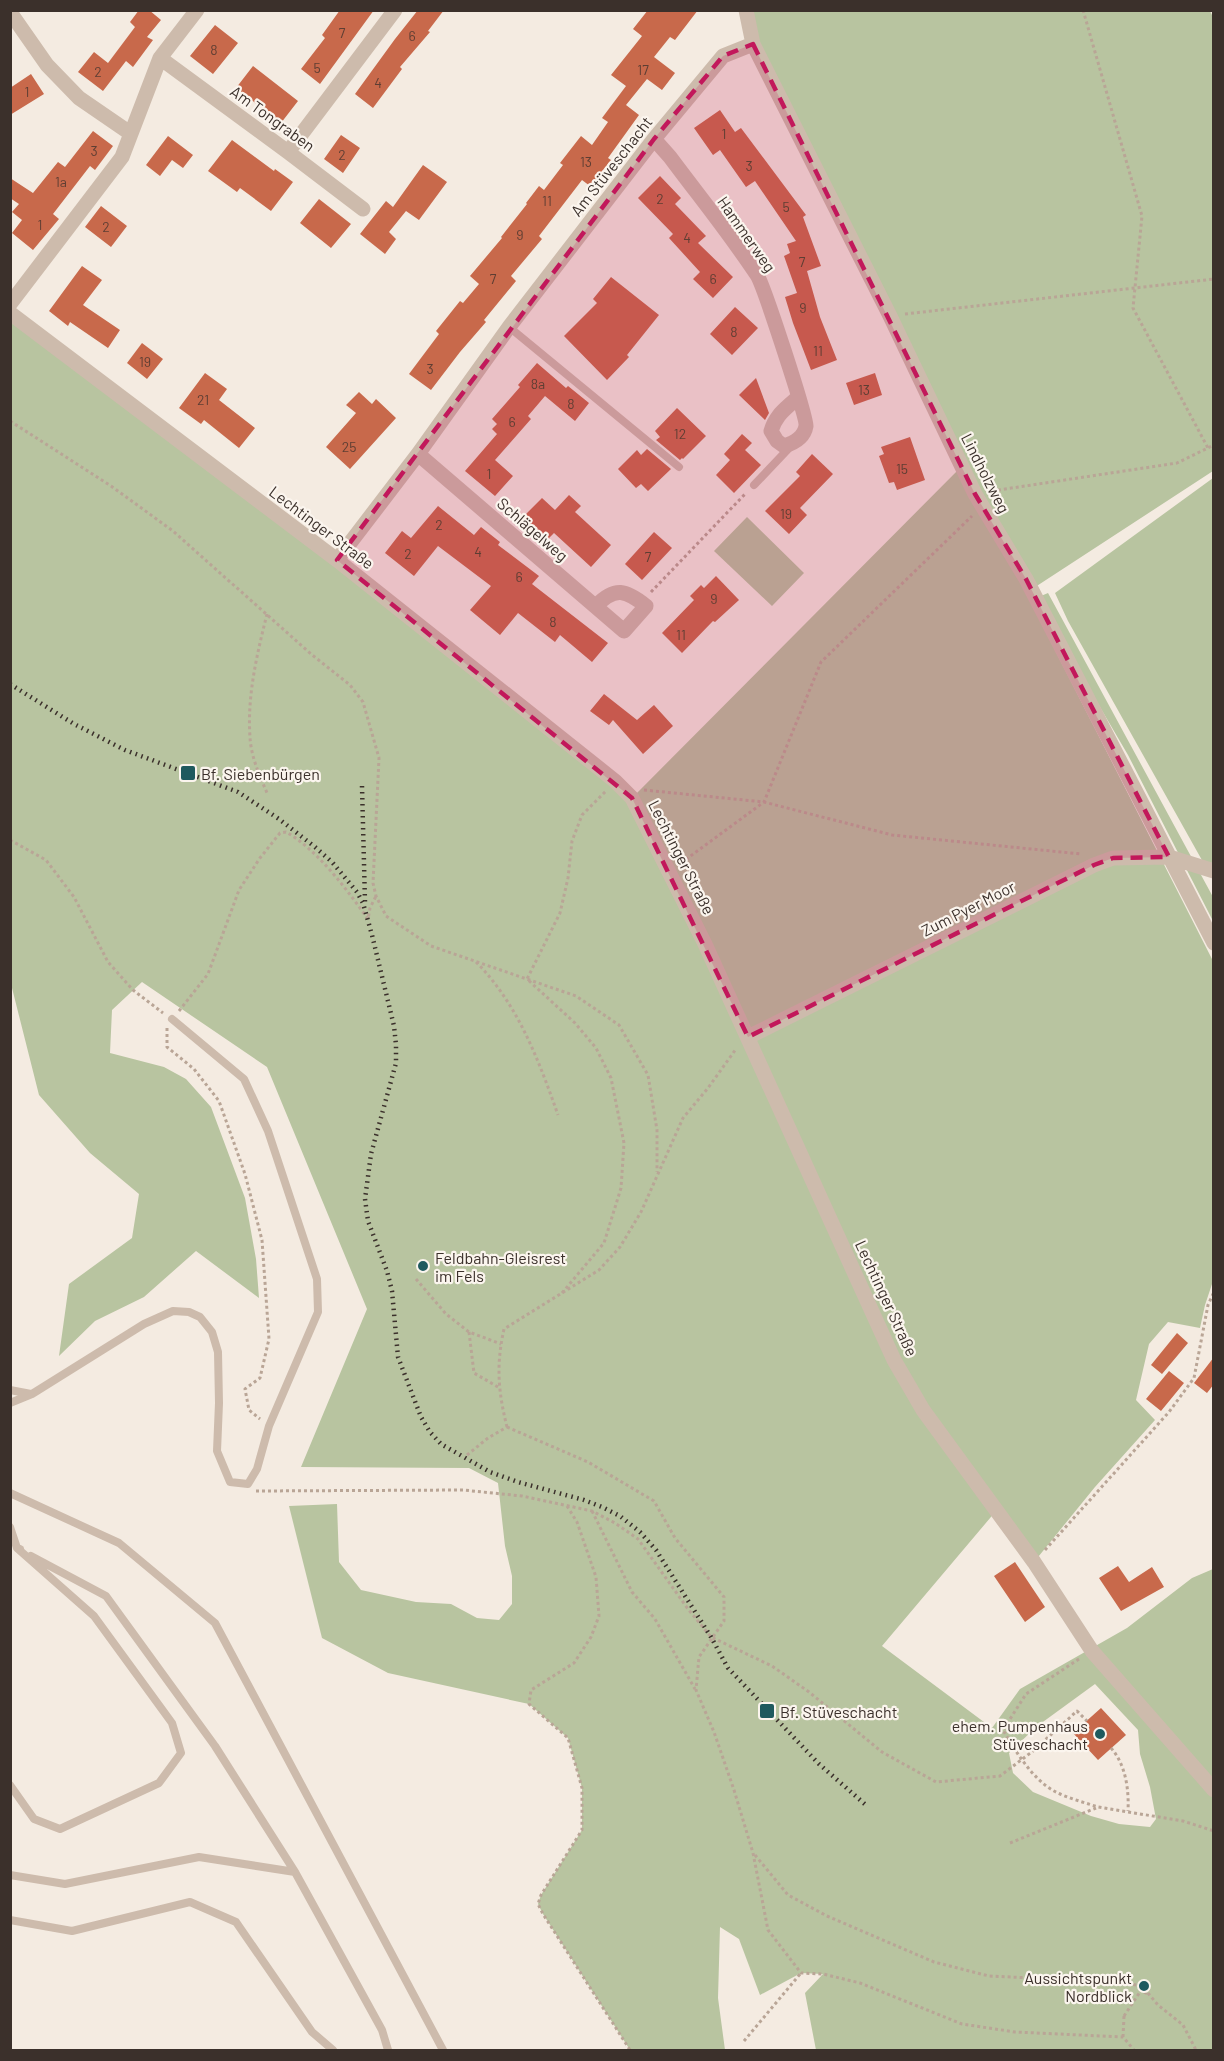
<svg xmlns="http://www.w3.org/2000/svg" width="1224" height="2061" viewBox="0 0 1224 2061" font-family="Barlow,sans-serif">
<rect width="100%" height="100%" fill="#f4ebe1"/>
<!-- green -->
<path fill="#b8c4a0" fill-rule="evenodd" d="M746,11h464l4,8 -1,452 -187,122 187,368v320l-8,24 -5,23 -32,-6 -19,22 -13,56 19,20 -60,67 -61,75 -38,-51 -114,135 110,82 28,-39 107,-61 65,-50 21,-9v481h-397l-11,-57 18,-19 -22,-1 -41,22 -21,-56 -19,-12 -2,71 7,52h-95l-87,-136 -5,-10 3,-9 41,-65v-42l-14,-50 -39,-34 -141,-31 -66,-35 -33,-132 48,-2 2,58 22,28 55,12 35,2 26,14 22,2 13,-16v-28l-7,-30 -7,-63 -29,-15 -168,-1 66,-158 -100,-242 -125,-85 -30,28 -2,43 54,14 22,12 25,28 34,91 11,61 3,39 -63,-47 -52,46 -49,24 -36,35 10,-72 63,-46 7,-44 -49,-41 -51,-58 -28,-111 -1,-671 622,485 330,-332 -209,-422zM1095,1684l43,46 2,24 10,33 6,32 -6,8 -31,-3 -28,-8 -58,-24 -20,-19 -4,-20 27,-26z
M1213,478v394l-10,-10 -135,-241 -13,-28z
M747,517l57,56 -32,33 -58,-55z
M1048,593l165,304v24l-85,-166 -55,-94 -32,-65z"/>
<!-- building -->
<path fill="#c8694b" d="M139,10h10l12,10 -14,17 6,3 -20,27 -7,-6 -23,30 -25,-19 16,-20 14,11 27,-36 -5,-5z
M340,10h34l-54,74 -19,-15 24,-31 -3,-3z
M418,10h26l-16,21 2,1 -30,35 2,2 -29,39 -18,-14 40,-55z
M648,10h50l-23,30 -5,-3 -16,20 21,16 -13,17 -15,-11 -21,26 13,10 -31,43 3,2 -21,26 -8,-6 -43,56 3,3 -31,37 5,5 -32,39 2,2 -26,30 -29,38 -22,-16 30,-40 -3,-3 24,-30 3,2 16,-19 -9,-8 32,-38 -1,-1 26,-33 -1,-1 13,-17 5,4 19,-25 -3,-2 21,-27 11,9 16,-23 -6,-4 24,-32 -15,-11 31,-39 -9,-7z
M215,25l23,18 -25,31 -23,-18z
M253,66l45,35 -17,22 -45,-35z
M31,74l13,20 -34,21v-27z
M720,110l15,22 6,-4 65,87 -3,2 18,49 -14,5 13,46 17,43 -26,10 -18,-47 -8,-26 12,-4 -13,-37 6,-3 -3,-9 9,-3 -41,-60 -9,6 -26,-37 -7,5 -19,-27z
M93,131l20,15 -18,24 -5,-4 -37,48 6,5 -26,31 -21,-17 10,-13 -10,-8 7,-8 -9,-6v-20l23,15 25,-31 7,5z
M341,135l19,13 -17,25 -19,-14z
M168,136l25,19 -10,13 -11,-8 -12,16 -14,-11z
M232,140l42,31 1,-2 18,13 -22,29 -31,-23 -3,4 -29,-21z
M423,165l24,17 -28,38 -13,-9 -17,21 7,7 -11,15 -25,-20 26,-33 7,6z
M660,176l21,22 -6,6 31,32 -8,7 35,34 -20,21 -20,-19 7,-7 -31,-34 4,-4 -35,-36z
M319,199l32,25 -20,24 -31,-25z
M101,206l26,20 -16,21 -26,-20z
M82,266l20,14 -19,25 37,25 -12,18 -38,-26 -2,4 -19,-15z
M611,277l48,38 -32,40 2,2 -22,23 -43,-44 33,-33 -4,-4z
M735,307l23,21 -26,27 -22,-21z
M142,343l21,16 -16,20 -20,-16z
M537,363l29,25 2,-2 21,17 -14,18 -30,-25 -17,20 3,3 -36,41 18,16 -18,20 -30,-25 32,-37 -5,-5 5,-5 -5,-5 28,-32 -2,-2z
M205,373l22,16 -8,11 36,28 -16,20 -35,-28 -3,4 -22,-16z
M875,373l7,22 -28,10 -8,-22z
M756,378l13,35 -4,7 -26,-25z
M359,392l13,12 4,-5 20,19 -46,51 -24,-22 30,-34 -10,-8z
M677,408l29,28 -23,23 -1,-1 -2,2 -24,-20 4,-3 -5,-6z
M742,434l10,9 -7,7 16,15 -27,28 -18,-18 14,-15 -6,-6z
M910,437l15,43 -28,10 -3,-8 -5,1 -10,-27 5,-2 -3,-7z
M647,449l24,20 -23,22 -7,-7 -5,4 -18,-19 19,-19 4,5z
M812,454l21,20 -33,34 7,7 -18,19 -24,-23 35,-35 -4,-4z
M569,495l12,11 -6,6 36,33 -20,22 -37,-34 -7,7 -24,-23 19,-19 13,12z
M438,506l36,29 7,-8 19,15 -2,3 41,31 -7,8 76,59 -16,19 -32,-27 -5,7 -37,-29 -18,22 -30,-25 21,-24 -53,-40 -24,30 -29,-23 17,-22 9,7z
M654,532l18,16 -30,32 -17,-16z
M716,576l23,24 -24,22 -2,-1 -31,32 -20,-20 32,-33 -4,-4 11,-11 3,3z
M604,694l33,26 17,-15 19,21 -30,28 -30,-34 -4,5 -19,-14z
M1177,1333l11,10 -26,31 -11,-9z
M1214,1357v27l-7,9 -13,-10z
M1169,1371l15,12 -23,28 -15,-12z
M1015,1562l30,45 -20,15 -31,-46z
M1118,1566l11,16 23,-15 12,20 -43,24 -22,-33z
M1101,1708l25,27 -28,25 -25,-27z"/>
<g fill="none" stroke-linecap="round" stroke-linejoin="round">
<!-- path -->
<path stroke="#b9a596" stroke-width="3" stroke-dasharray="3 3" stroke-linecap="butt" d="M1083,10l59,206 -9,92 75,140
M905,314l309,-35
M10,421l101,65 62,45 138,123 39,31 13,17 16,56 -6,125 3,13 10,20 45,30 145,50 43,29 29,50 9,55v42
M992,491l185,-28 37,-18
M651,592l95,-99
M267,614c-10,40 -20,82 -17,123 1,20 10,40 18,58
M644,790l120,12 128,33 189,19
M10,840l36,20 28,37 34,65 25,28 30,23
M681,863l83,-61 57,-140 151,-146
M476,962c42,42 63,99 82,153
M179,1011l29,-37 31,-84 21,-32 20,-25 6,-1c32,18 61,58 82,87l2,-11 6,-12
M167,1028v19l27,22 25,32 26,73 17,66 7,99 -9,39 -15,11 4,21 11,9
M416,1279l30,35 23,18 32,12
M562,1293l42,-50 17,-55 3,-45 -13,-65 -15,-30 -21,-25 -48,-44 33,-66 8,-35 4,-37 10,-26 24,-24
M469,1332l5,41 24,14
M507,1427l81,35 66,39 21,37 49,59v24l-25,36 -3,33 18,42 20,58 19,63 15,77 33,43 22,1 37,9 102,41 53,8 108,5 11,13
M507,1427c-9,-36 -11,-62 -3,-98l95,-59 21,-23 21,-35 42,-94 25,-30 28,-39
M467,1455l21,-17 19,-11
M256,1491l207,-1 59,6 70,15 23,12 23,16 50,70 23,28 61,29 37,26 73,60 54,30 64,-6 33,-25 44,-40 10,10
M567,1506l10,16 19,55 3,39 -8,21 -17,26 -43,27 -2,14 39,34 14,50v42l-41,65 -3,9 5,10 87,136
M592,1511l40,81 23,27 40,70
M1045,1550l124,-138 25,-34 14,-73 6,-13
M1079,1659l-53,35 -23,36c12,20 29,49 51,61 13,7 29,11 44,16l85,14 31,10
M1111,1748c15,17 18,42 17,63
M1010,1843l86,-35
M755,1855l33,40 39,21 107,46 55,14 128,6 25,4 16,19 25,20 13,25
M1123,2037l1,-21
M744,2041l57,-68"/>
<!-- lane -->
<path stroke="#cdbbac" stroke-width="8" d="M509,327l170,140
M754,485l37,-39
M10,1390l21,4
M10,1403l22,-9 112,-70 29,-13 16,1 11,5 12,15 6,20 1,51 -2,48 13,31 18,2 9,-15 12,-43 49,-114 -1,-33 -49,-148 -24,-52 -72,-60
M10,1493l109,50 96,80 228,427
M10,1527l7,21 3,1
M31,1556l75,40 109,150 80,126
M10,1785l24,34 26,10 99,-46 22,-30 -9,-30 -78,-107 -77,-68
M10,1875l55,9 134,-27 96,15 87,158 6,20
M10,1920l62,11 118,-29 46,20 76,110 21,18"/>
<!-- street -->
<path stroke="#cdbbac" stroke-width="15" d="M746,10l7,34 137,272 85,178 51,85 188,364
M10,12l37,53 32,33 51,35
M160,58l128,94 75,57
M654,139l16,18c29,39 60,77 87,118 7,11 50,143 49,151 -2,12 -12,17 -22,20l-7,-5 -6,-10c5,-17 15,-22 27,-34
M288,152l107,-142
M10,304l112,-147 38,-99 37,-48
M10,313l327,247 278,221 17,17 73,146 189,416 29,50 111,152 58,89 122,139
M418,454l206,177 22,-25c-20,-16 -31,-20 -50,0
M337,560l81,-106 91,-127 145,-188 69,-83 30,-12
M748,1037l346,-172 19,-7 56,-1 45,14"/>
<!-- rail -->
<path stroke="#3b302b" stroke-width="4.5" stroke-dasharray="1.5 4.5" stroke-linecap="butt" d="M10,684l64,40 51,26 113,42 41,27 36,28 17,15 25,30 6,11 9,32 22,91 2,19v18l-25,91 -6,45 3,22 19,50 5,20 6,66 23,60 9,15 11,12 49,28 28,10 66,18 18,7 18,9 20,16 16,18 55,87 17,31 91,96 48,42
M362,786l3,116"/>
<!-- path-bridge -->
<path stroke="#b9a596" stroke-width="3" stroke-dasharray="3 3" stroke-linecap="butt" d="M1124,2016l20,-30 3,-1 2,4 -3,4 -5,-2 1,-5"/>
</g>
<!-- marked area -->
<path fill="#c2185b" fill-opacity="0.2" stroke="#c2185b" stroke-width="4.5" stroke-dasharray="12 8" stroke-linejoin="round" d="M753,44l222,450 51,85 143,278 -56,1 -19,7 -346,172 -116,-239 -295,-238 317,-421 69,-83z"/>
<!-- markers -->
<g fill="#1f5a5e" stroke="#fbf5ee" stroke-width="2">
<rect x="180" y="765" width="16" height="16" rx="3"/>
<circle cx="423" cy="1266" r="6"/>
<rect x="759" y="1703" width="16" height="16" rx="3"/>
<circle cx="1100" cy="1734" r="6"/>
<circle cx="1144" cy="1986" r="6"/>
</g>
<g text-anchor="middle" dominant-baseline="central" stroke-width="4.5" stroke-linejoin="round" paint-order="stroke">
<!-- number labels -->
<g font-size="14" fill="#5e3e33">
<text x="342" y="32">7</text>
<text x="412" y="35">6</text>
<text x="214" y="49">8</text>
<text x="317" y="67">5</text>
<text x="643" y="69">17</text>
<text x="98" y="71">2</text>
<text x="378" y="82">4</text>
<text x="27" y="91">1</text>
<text x="724" y="133">1</text>
<text x="94" y="150">3</text>
<text x="342" y="154">2</text>
<text x="586" y="161">13</text>
<text x="749" y="165">3</text>
<text x="61" y="181">1a</text>
<text x="660" y="198">2</text>
<text x="547" y="200">11</text>
<text x="786" y="206">5</text>
<text x="40" y="224">1</text>
<text x="106" y="226">2</text>
<text x="520" y="234">9</text>
<text x="687" y="237">4</text>
<text x="802" y="261">7</text>
<text x="493" y="278">7</text>
<text x="713" y="278">6</text>
<text x="803" y="307">9</text>
<text x="734" y="331">8</text>
<text x="818" y="350">11</text>
<text x="145" y="361">19</text>
<text x="430" y="368">3</text>
<text x="538" y="383">8a</text>
<text x="864" y="389">13</text>
<text x="203" y="399">21</text>
<text x="571" y="403">8</text>
<text x="512" y="421">6</text>
<text x="680" y="433">12</text>
<text x="349" y="446">25</text>
<text x="902" y="468">15</text>
<text x="489" y="473">1</text>
<text x="786" y="513">19</text>
<text x="439" y="524">2</text>
<text x="478" y="551">4</text>
<text x="408" y="553">2</text>
<text x="648" y="556">7</text>
<text x="519" y="576">6</text>
<text x="714" y="598">9</text>
<text x="553" y="621">8</text>
<text x="681" y="634">11</text>
</g>
<!-- street labels -->
<g font-size="16" fill="#3b302b" stroke="#fbf5ee">
<text transform="translate(273 118) rotate(36)">Am Tongraben</text>
<text transform="translate(611 166) rotate(-52)">Am Stüveschacht</text>
<text transform="translate(747 234) rotate(55)">Hammerweg</text>
<text transform="translate(986 473) rotate(63)">Lindholzweg</text>
<text transform="translate(322 527) rotate(37)">Lechtinger Straße</text>
<text transform="translate(533 529) rotate(41)">Schlägelweg</text>
<text transform="translate(682 857) rotate(63)">Lechtinger Straße</text>
<text transform="translate(968 908) rotate(-27)">Zum Pyer Moor</text>
<text transform="translate(887 1298) rotate(65)">Lechtinger Straße</text>
</g>
<!-- poi labels -->
<g font-size="16" fill="#3b302b" stroke="#fbf5ee" text-anchor="start">
<text x="201" y="773">Bf. Siebenbürgen</text>
<text x="435" y="1257">Feldbahn-Gleisrest<tspan x="435" dy="18">im Fels</tspan></text>
<text x="780" y="1711">Bf. Stüveschacht</text>
<text x="1088" y="1725" text-anchor="end">ehem. Pumpenhaus<tspan x="1088" dy="18">Stüveschacht</tspan></text>
<text x="1132" y="1977" text-anchor="end">Aussichtspunkt<tspan x="1132" dy="18">Nordblick</tspan></text>
</g>
</g>
<!-- border -->
<rect width="1224" height="2061" fill="none" stroke="#3b302b" stroke-width="24"/>
</svg>
